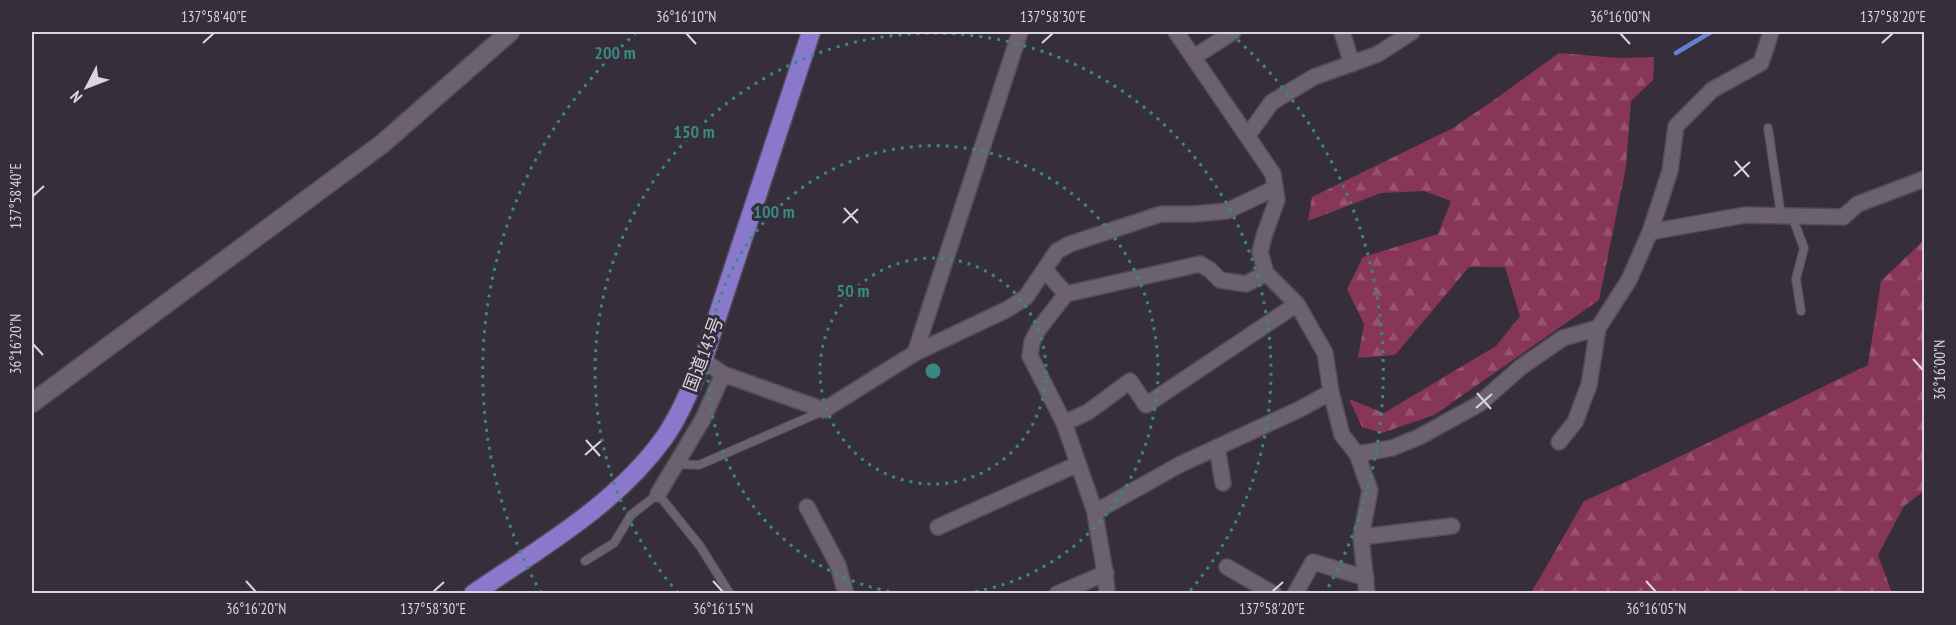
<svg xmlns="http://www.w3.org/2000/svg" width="1956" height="625" viewBox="0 0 1956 625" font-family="'PT Sans Narrow','Noto Sans JP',sans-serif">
<defs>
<pattern id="forest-firs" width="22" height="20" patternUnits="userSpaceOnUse" patternTransform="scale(1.5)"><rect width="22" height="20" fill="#873656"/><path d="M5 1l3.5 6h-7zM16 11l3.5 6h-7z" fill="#97526e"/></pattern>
</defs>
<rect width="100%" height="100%" fill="#372e3c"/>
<!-- forest -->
<path fill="url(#forest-firs)" d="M1559,53l60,5 35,-1 -1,23 -22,21 -5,66 -27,133 -165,115 -52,18 -20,-6 -13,-28 35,14 112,-67 24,-30 -15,-49h-36l-74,88 -37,3 6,-34 -17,-35 16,-32 75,-23 13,-33 -27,-10 -43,2 -73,28 4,-24 141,-69 41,-28z
M1924,240v251l-20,15 -26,49 14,38h-361l53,-92 72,-33 212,-103 13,-84z"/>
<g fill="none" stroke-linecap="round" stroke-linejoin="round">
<!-- stream -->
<path stroke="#6680cf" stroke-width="4.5" d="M1676,53l35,-21"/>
<defs>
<path id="service" d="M1768,128l13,87
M1792,216l12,32 -8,31 5,32
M676,464l23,1 124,-54
M585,561l29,-18 17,-28 27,-21 42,52 30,48"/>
<path id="minor" d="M1176,32l97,142 4,26 -13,36 -4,16 6,21 31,31 28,49 6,39 11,43 15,19 13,36 -9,47 6,57
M1342,32l10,32
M1194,57l39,-25
M1248,135l24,-33 42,-25 64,-23 34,-22
M1650,232l95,-17 98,2 15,-13 66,-25
M1045,270l21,24
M915,353l93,-44 18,-12 31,-46 13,-7 91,-30h33l33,-3 48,-23
M703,360l20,14 101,36 91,-57 105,-321
M1064,423l24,-11 42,-31 16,24 151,-101
M1559,442l16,-20 14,-37 9,-57 31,-48 21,-48 20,-61 6,-45 36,-36 49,-27 10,-31
M1217,447l6,36
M1357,454l35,-6 27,-11 60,-33 42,-37 42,-29 35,-10
M658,494l45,-75 20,-45
M807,507l31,58 8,29
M1095,512l-31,-89 -34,-67 2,-14 6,-12 28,-36 134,-30 10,6 10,10 26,4 20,-11
M938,527l140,-63
M1361,537l91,-11
M1227,567l47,27
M1057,594l49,-21
M1107,594c-1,-28 -9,-55 -12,-82l84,-47 121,-56 31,-17
M1295,594l18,-32 53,16"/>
<path id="tertiary" d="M32,403l350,-259 128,-112"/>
<path id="trunk" d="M473,594c67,-46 143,-89 191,-156 17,-24 27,-52 39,-78l108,-328"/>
</defs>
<!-- service casing -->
<use href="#service" stroke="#534b57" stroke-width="10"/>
<!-- minor casing -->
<use href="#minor" stroke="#534b57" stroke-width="18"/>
<!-- tertiary casing -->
<use href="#tertiary" stroke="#534b57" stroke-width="21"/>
<!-- trunk casing -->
<use href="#trunk" stroke="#534b57" stroke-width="21"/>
<!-- service -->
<use href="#service" stroke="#6b6171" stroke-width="8"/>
<!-- minor -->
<use href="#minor" stroke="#6b6171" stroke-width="15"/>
<!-- tertiary -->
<use href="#tertiary" stroke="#6b6171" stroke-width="18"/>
<!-- trunk -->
<use href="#trunk" stroke="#8a78cd" stroke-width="18"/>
</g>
<!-- ticks -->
<path fill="none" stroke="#dad5de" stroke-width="2" d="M686,33l10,11M1620,33l10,11M203,43l11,-10M1042,43l11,-10M1882,43l11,-10M1735,161l14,16M1734,176l16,-14M33,196l11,-10M844,208l14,15M843,223l15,-14M33,344l10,11M1913,359l10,11M1477,393l14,16M1476,408l16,-14M586,440l14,16M585,455l16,-14M246,581l10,11M713,581l10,11M1646,581l10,11M433,592l11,-10M1272,592l11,-10"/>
<!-- distance rings -->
<g fill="none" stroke="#388984" stroke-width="3" stroke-dasharray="3 6">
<circle cx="933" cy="371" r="113"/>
<path d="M898 593A225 225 0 1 1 968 593"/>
<path d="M678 593A338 338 0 1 1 1188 593"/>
<path d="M541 593A450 450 0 0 1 635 34M1231 34A450 450 0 0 1 1325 593"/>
</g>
<g text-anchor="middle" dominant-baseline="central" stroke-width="6" stroke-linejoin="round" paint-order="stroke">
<!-- street labels -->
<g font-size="18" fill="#dad5de" stroke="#372e3c">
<text transform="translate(703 354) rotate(-69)">国道143号</text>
</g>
</g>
<circle cx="933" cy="371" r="9" fill="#388984" stroke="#372e3c" stroke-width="3"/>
<g font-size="18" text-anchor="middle" font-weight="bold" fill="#388984" stroke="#372e3c" stroke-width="6" stroke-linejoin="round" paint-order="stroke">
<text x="615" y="59">200 m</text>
<text x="694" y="138">150 m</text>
<text x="774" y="218">100 m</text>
<text x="853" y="297">50 m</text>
</g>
<!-- border -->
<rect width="1956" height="625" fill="none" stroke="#372e3c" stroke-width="66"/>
<!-- north arrow -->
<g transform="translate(87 87) rotate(228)" stroke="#372e3c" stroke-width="4.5" paint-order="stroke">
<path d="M0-4.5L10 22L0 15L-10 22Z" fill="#dad5de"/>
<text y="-9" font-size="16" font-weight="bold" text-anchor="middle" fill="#dad5de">N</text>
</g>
<rect x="33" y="33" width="1890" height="559" fill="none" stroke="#dad5de" stroke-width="2"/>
<g font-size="15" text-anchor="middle" fill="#dad5de">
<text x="214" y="22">137°58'40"E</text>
<text x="686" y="22">36°16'10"N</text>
<text x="1053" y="22">137°58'30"E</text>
<text x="1620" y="22">36°16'00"N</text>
<text x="1893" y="22">137°58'20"E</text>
<text transform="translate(16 196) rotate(-90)" y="5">137°58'40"E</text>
<text transform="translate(16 344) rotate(-90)" y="5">36°16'20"N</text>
<text transform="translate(1940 370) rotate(-90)" y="5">36°16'00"N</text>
<text x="256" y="614">36°16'20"N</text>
<text x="433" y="614">137°58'30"E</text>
<text x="723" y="614">36°16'15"N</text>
<text x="1272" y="614">137°58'20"E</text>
<text x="1656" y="614">36°16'05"N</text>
</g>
</svg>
